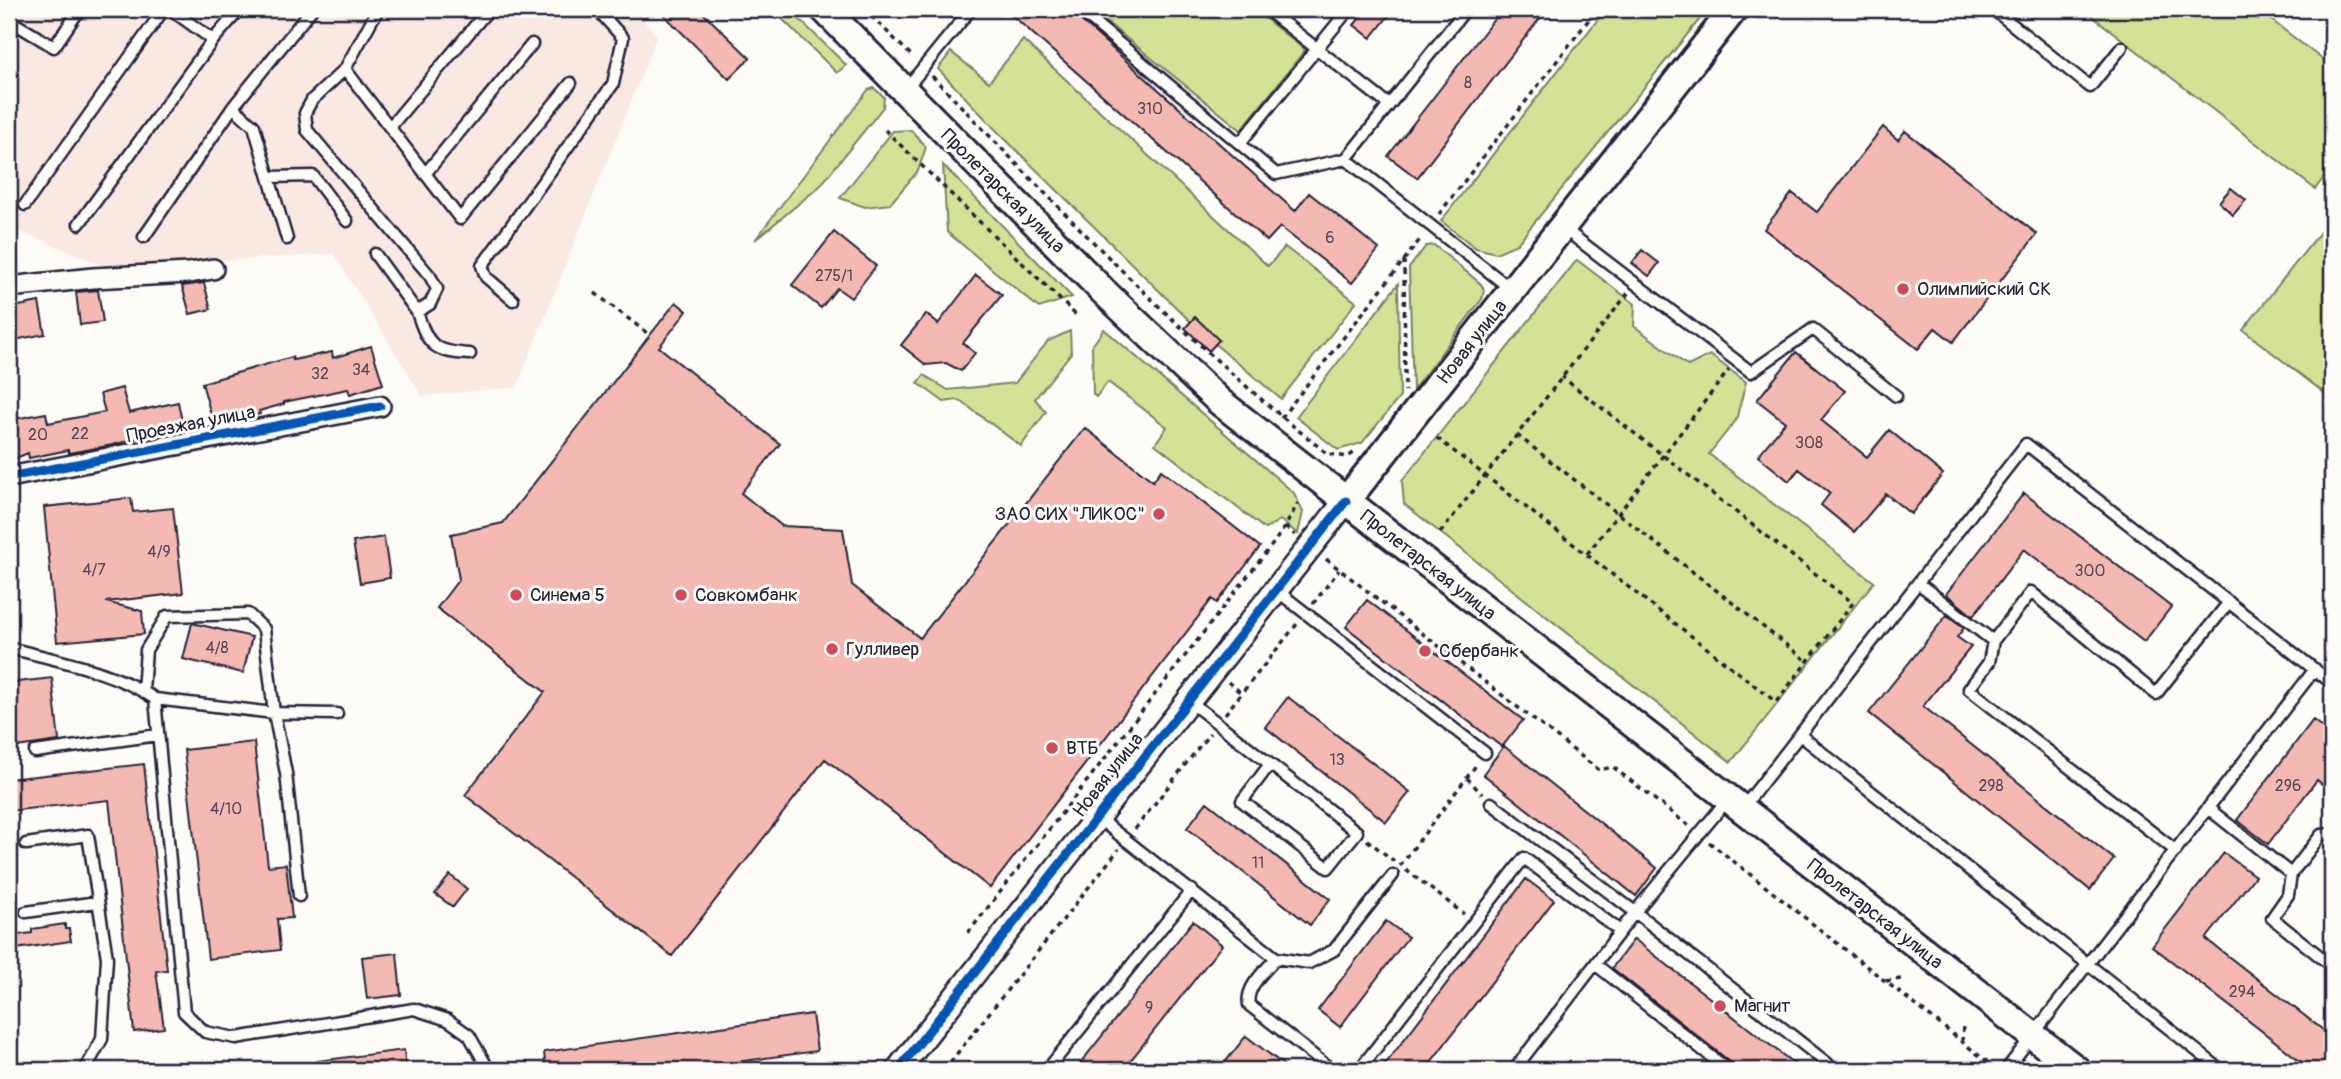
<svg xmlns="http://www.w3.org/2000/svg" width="2341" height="1079" viewBox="0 0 2341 1079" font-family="Pangolin,sans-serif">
<rect width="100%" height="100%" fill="#fdfcf7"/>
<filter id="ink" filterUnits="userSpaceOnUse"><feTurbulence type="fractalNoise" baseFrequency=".0143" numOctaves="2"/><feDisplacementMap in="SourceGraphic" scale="14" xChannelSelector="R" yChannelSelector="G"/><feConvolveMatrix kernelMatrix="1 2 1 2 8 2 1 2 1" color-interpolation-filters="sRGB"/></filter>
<g filter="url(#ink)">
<!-- built -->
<path fill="#fae8e2" d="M9,9h625l23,27 -140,351 -95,9 -88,-142 -227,13 -98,-40z"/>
<!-- green -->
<path fill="#d3e295" stroke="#7a8268" stroke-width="2" d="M772,9h17l57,56 -9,8z
M1097,9h156l52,41 -64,80 -147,-118z
M1606,9h102l-191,235 -21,9 -20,-5 -35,-27z
M2083,9h174l75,58v100l-17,22z
M1023,40l245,226 17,-19 71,55 -75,97 -77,-64 -205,-202 -61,-64 13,-17 38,30z
M874,88l10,9 -1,10 -63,79 -65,54 113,-150z
M911,130l15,17 -8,24 -28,33 -25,3 -25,-9 53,-67z
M943,165l129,132 -33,11 -92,-76z
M2332,217v182l-89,-69z
M1434,245l47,39 3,6 -2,9 -69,91 -4,-122 17,-22z
M1577,260l58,44 -1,22 54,40 22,-11 36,27 -10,38 -27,34 165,128 -143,180 -327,-258 -2,-23z
M1398,284l2,113 -38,46 -24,7 -42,-33z
M1104,329l190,164 9,19 -5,22 -18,-14 -15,9 -110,-85 12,-17 -59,-45 -12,15 -3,-3 -1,-48z
M1070,331l1,22 -36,46 11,13 -25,34 -59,-44 -5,-2 -13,2 -26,-19 6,-8 24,15 67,-7 33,-42z"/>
<!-- building -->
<path fill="#f4b9b0" stroke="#22223b" stroke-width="2" d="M658,9h41l51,49 -21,21z
M1005,9h63l227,202 14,-18 70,56 -27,34 -72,-56 -13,14z
M1367,9h27l-23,29 -17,-13z
M1502,9h45l-130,169 -29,-22z
M1883,127l15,13 7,-9 132,103 -84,108 -18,-14 -17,21 -154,-120 28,-36 25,19z
M2231,188l15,12 -13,15 -14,-13z
M834,232l42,34 -25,32 -14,-10 -16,20 -29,-23z
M1642,250l17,13 -10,13 -17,-13z
M976,275l26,20 -39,48 12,10 -14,18 -15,-8 -20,2 -25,-20 25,-31 12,10z
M204,283l7,26 -21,5 -8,-28z
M98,290l5,32 -23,3 -4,-33z
M39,302l6,32 -36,7v-33z
M676,302l11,9 -28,36 121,97 -39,49 41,33 61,3 9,56 68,53 165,-210 68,53 8,-11 99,77 -43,56 -5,-4 -222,289 -165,-129 -153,197 -207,-161 80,-103 -108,-84 22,-29 -8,-45 52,-11z
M1195,317l24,23 -10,11 -24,-23z
M371,346l12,38 -33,10 -2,-5 -64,13v2l-25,7 1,3 -46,11 -12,-42 90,-26 1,3 39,-8 1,6z
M1796,352l49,39 -24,29 46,37 22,-27 54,44 -32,40 -25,-20 -32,38 -33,-27 9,-12 -31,-24 -10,12 -31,-25 27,-34 -28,-22z
M122,388l7,25 49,-11 6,29 -30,6 -1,-3 -40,11 -44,8 -1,-3 -39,8 -1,-5 -19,8v-41l37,-7 2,10 57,-11 -5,-18z
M2024,493l147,114 -27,35 -120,-93 -51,67 -27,-22z
M131,498l2,14 40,-4 10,85 -77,9 36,9 2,23 -87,8 -13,-135z
M384,537l6,41 -30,5 -7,-41z
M1367,600l156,120 -21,27 -156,-120z
M1947,615l17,13 -7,9 14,10 -48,59 191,153 -24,31 -221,-177z
M192,623l60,14 -9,36 -60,-14z
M52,678l7,63 -50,7v-65z
M1288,697l122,95 -24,30 -121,-95z
M2313,720l19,15v57l-15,-12 -49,64 -31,-24z
M254,742l14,124 18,-2 6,54 -15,1 3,31 -72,9 -24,-209z
M1504,746l153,122 -21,28 -153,-122z
M144,764l23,206 -11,1 8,57 -30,4 -25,-232 -100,11v-32z
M1207,802l123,97 -20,26 -123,-97z
M2224,853l31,23 -49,63 126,98v33h-20l-160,-124z
M450,875l17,14 -14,18 -18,-13z
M1526,879l28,21 -129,170h-44z
M1193,921l29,24 -99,125h-48z
M1386,921l22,16 -68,90 -22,-17z
M65,924v5h4l2,12 -62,9v-14l23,-3v-4z
M1634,939l168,131h-62l-6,-5 -122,-97z
M397,953l4,42 -34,4 -5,-42z
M812,1014l5,37 -139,19h-132l-2,-18z
M1246,1036l44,34h-71z
M404,1050l2,20h-88l-1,-9z"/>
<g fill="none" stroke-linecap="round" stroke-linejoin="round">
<defs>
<path id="service" d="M170,9l43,31
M1078,9l198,165 70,-15 120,-150
M1266,9l123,96
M1993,9l97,78 32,-40
M9,20l45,27 26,-38
M345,69l115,150 111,-136
M905,90l66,-81
M233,107l21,19 33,113
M390,127l99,-118
M1240,143l109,-134
M1346,159l165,130
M425,174l107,-130
M269,177l44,-1 34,45
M25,205l139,-196
M79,224l134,-184 27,-31
M1563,228l188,144 62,-43 83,67
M144,237l89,-130 79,-98
M375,254l42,58 13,-8 7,-15 -7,-13 -123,-146 -2,-17 7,-13 33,-31 33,-60
M513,300l-27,-23 -4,-11 131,-182 10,-46 -26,-29
M417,312c11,34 17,40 53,42
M1918,583l75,58
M1276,590l209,163
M9,648c47,12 106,23 146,51l119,14 63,1
M143,691l3,-41 21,-34 81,-2 16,15 10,84 12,60 13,123
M155,699l29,313 21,20 31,6 178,-29 34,11 21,15 20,35
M1189,701c56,44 112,87 168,131l-29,36 -86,-67 28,-37
M1800,735l421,335
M35,752l123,-17
M1491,803l144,109 193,152
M1742,809l284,-365 306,239
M2209,809l82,65
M1098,818l178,140c-11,13 -31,29 -27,47l83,65
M2332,834l-11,1 -30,39 -3,21 -16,23 60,48
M26,844l62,-9 19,123 -5,81 -17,31
M2176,851l-207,-162 20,-27 4,-21 38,-49 125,102 73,-92
M26,912l71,-10
M1276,958l33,5 25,-13 59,-75
M1595,964l133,106
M1047,1070l145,-180
M1359,1070l165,-212 96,73
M1514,1070l121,-158 93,-113
M2006,1070l309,-401"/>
<path id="minor" d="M9,287l84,-9 96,-5 24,-4
M9,477l371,-71"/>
<path id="tertiary" d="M898,1070l448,-569"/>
<path id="secondary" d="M824,9l279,282 117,111 857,668
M1346,501l388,-492"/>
</defs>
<!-- service casing -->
<use href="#service" stroke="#22223b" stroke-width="15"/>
<!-- minor casing -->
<use href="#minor" stroke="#22223b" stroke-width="24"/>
<!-- tertiary casing -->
<use href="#tertiary" stroke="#22223b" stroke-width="28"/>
<!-- secondary casing -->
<use href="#secondary" stroke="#22223b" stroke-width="32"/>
<!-- path -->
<path stroke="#22223b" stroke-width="3.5" stroke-dasharray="5 5" stroke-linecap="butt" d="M864,9l50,49
M932,76c126,131 252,265 396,378l20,3 7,-5
M885,130l193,187
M1439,214l158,-205
M1404,260l1,131
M595,293l52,40
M1281,418l141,-181
M1517,435l290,226
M1437,438l339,264 77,-99 -291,-226
M1285,527l10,8
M1440,533l189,-241
M1587,554l142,-184
M1326,559l273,211 14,-3 76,59
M1313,604l26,-34
M1228,682l13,11
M1225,714l72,-90
M1467,778l15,16
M1135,829l75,-96
M1367,840l27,21
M1709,842l285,225
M1400,866l77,-102
M1406,870l58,44
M968,933l304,-388 13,-18 13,-24
M1886,981l15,-2
M1962,1042l1,-17
M944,1070l175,-221"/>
<!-- service -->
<use href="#service" stroke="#fdfcf7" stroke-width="10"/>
<!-- minor -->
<use href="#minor" stroke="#fdfcf7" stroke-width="19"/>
<!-- tertiary -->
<use href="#tertiary" stroke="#fdfcf7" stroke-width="23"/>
<!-- secondary -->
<use href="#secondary" stroke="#fdfcf7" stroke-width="26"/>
<defs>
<path id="cycleway" d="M9,477l371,-71
M898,1070l448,-569"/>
</defs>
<!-- cycleway casing -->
<use href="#cycleway" stroke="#fdfcf7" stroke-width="13"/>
<!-- cycleway -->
<use href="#cycleway" stroke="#0057b8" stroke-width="9"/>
</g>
</g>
<!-- markers -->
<g fill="#d1495b" stroke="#fdfcf7" stroke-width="2.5">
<circle cx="1903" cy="289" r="7"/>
<circle cx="1159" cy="514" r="7"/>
<circle cx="516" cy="595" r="7"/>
<circle cx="681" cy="595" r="7"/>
<circle cx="832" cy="649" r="7"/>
<circle cx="1425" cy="651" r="7"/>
<circle cx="1052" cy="748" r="7"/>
<circle cx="1720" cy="1006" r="7"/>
</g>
<g text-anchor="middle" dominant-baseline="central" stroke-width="6" stroke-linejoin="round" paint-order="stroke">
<!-- number labels -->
<g font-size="16" fill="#564858">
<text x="1468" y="83">8</text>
<text x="1150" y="109">310</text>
<text x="1330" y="238">6</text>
<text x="834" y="276">275/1</text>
<text x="361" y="370">34</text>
<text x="320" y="374">32</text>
<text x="80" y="434">22</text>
<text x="38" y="435">20</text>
<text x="1809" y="443">308</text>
<text x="159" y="552">4/9</text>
<text x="94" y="570">4/7</text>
<text x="2090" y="571">300</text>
<text x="217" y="648">4/8</text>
<text x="1337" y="760">13</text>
<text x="1991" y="786">298</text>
<text x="2288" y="786">296</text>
<text x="226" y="809">4/10</text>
<text x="1258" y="863">11</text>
<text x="2242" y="992">294</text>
<text x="1149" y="1008">9</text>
</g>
<!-- street labels -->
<g font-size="19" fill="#22223b" stroke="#fdfcf7">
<text transform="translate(1003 191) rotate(45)">Пролетарская улица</text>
<text transform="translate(1472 342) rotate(-52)">Новая улица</text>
<text transform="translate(191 424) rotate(-11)">Проезжая улица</text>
<text transform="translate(1428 565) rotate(38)">Пролетарская улица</text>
<text transform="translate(1108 775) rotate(-52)">Новая улица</text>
<text transform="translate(1875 914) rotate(38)">Пролетарская улица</text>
</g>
<!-- poi labels -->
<g font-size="19" fill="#22223b" stroke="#fdfcf7" text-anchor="start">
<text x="1917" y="289">Олимпийский СК</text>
<text x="1145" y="514" text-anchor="end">ЗАО СИХ "ЛИКОС"</text>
<text x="530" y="595">Синема 5</text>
<text x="695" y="595">Совкомбанк</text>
<text x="846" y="649">Гулливер</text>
<text x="1439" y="651">Сбербанк</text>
<text x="1066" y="748">ВТБ</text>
<text x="1734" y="1006">Магнит</text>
</g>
</g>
<!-- margin -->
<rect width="2341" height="1079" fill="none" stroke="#fdfcf7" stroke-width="35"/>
<rect x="18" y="18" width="2306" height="1044" fill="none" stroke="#22223b" stroke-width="2.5" filter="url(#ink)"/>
</svg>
